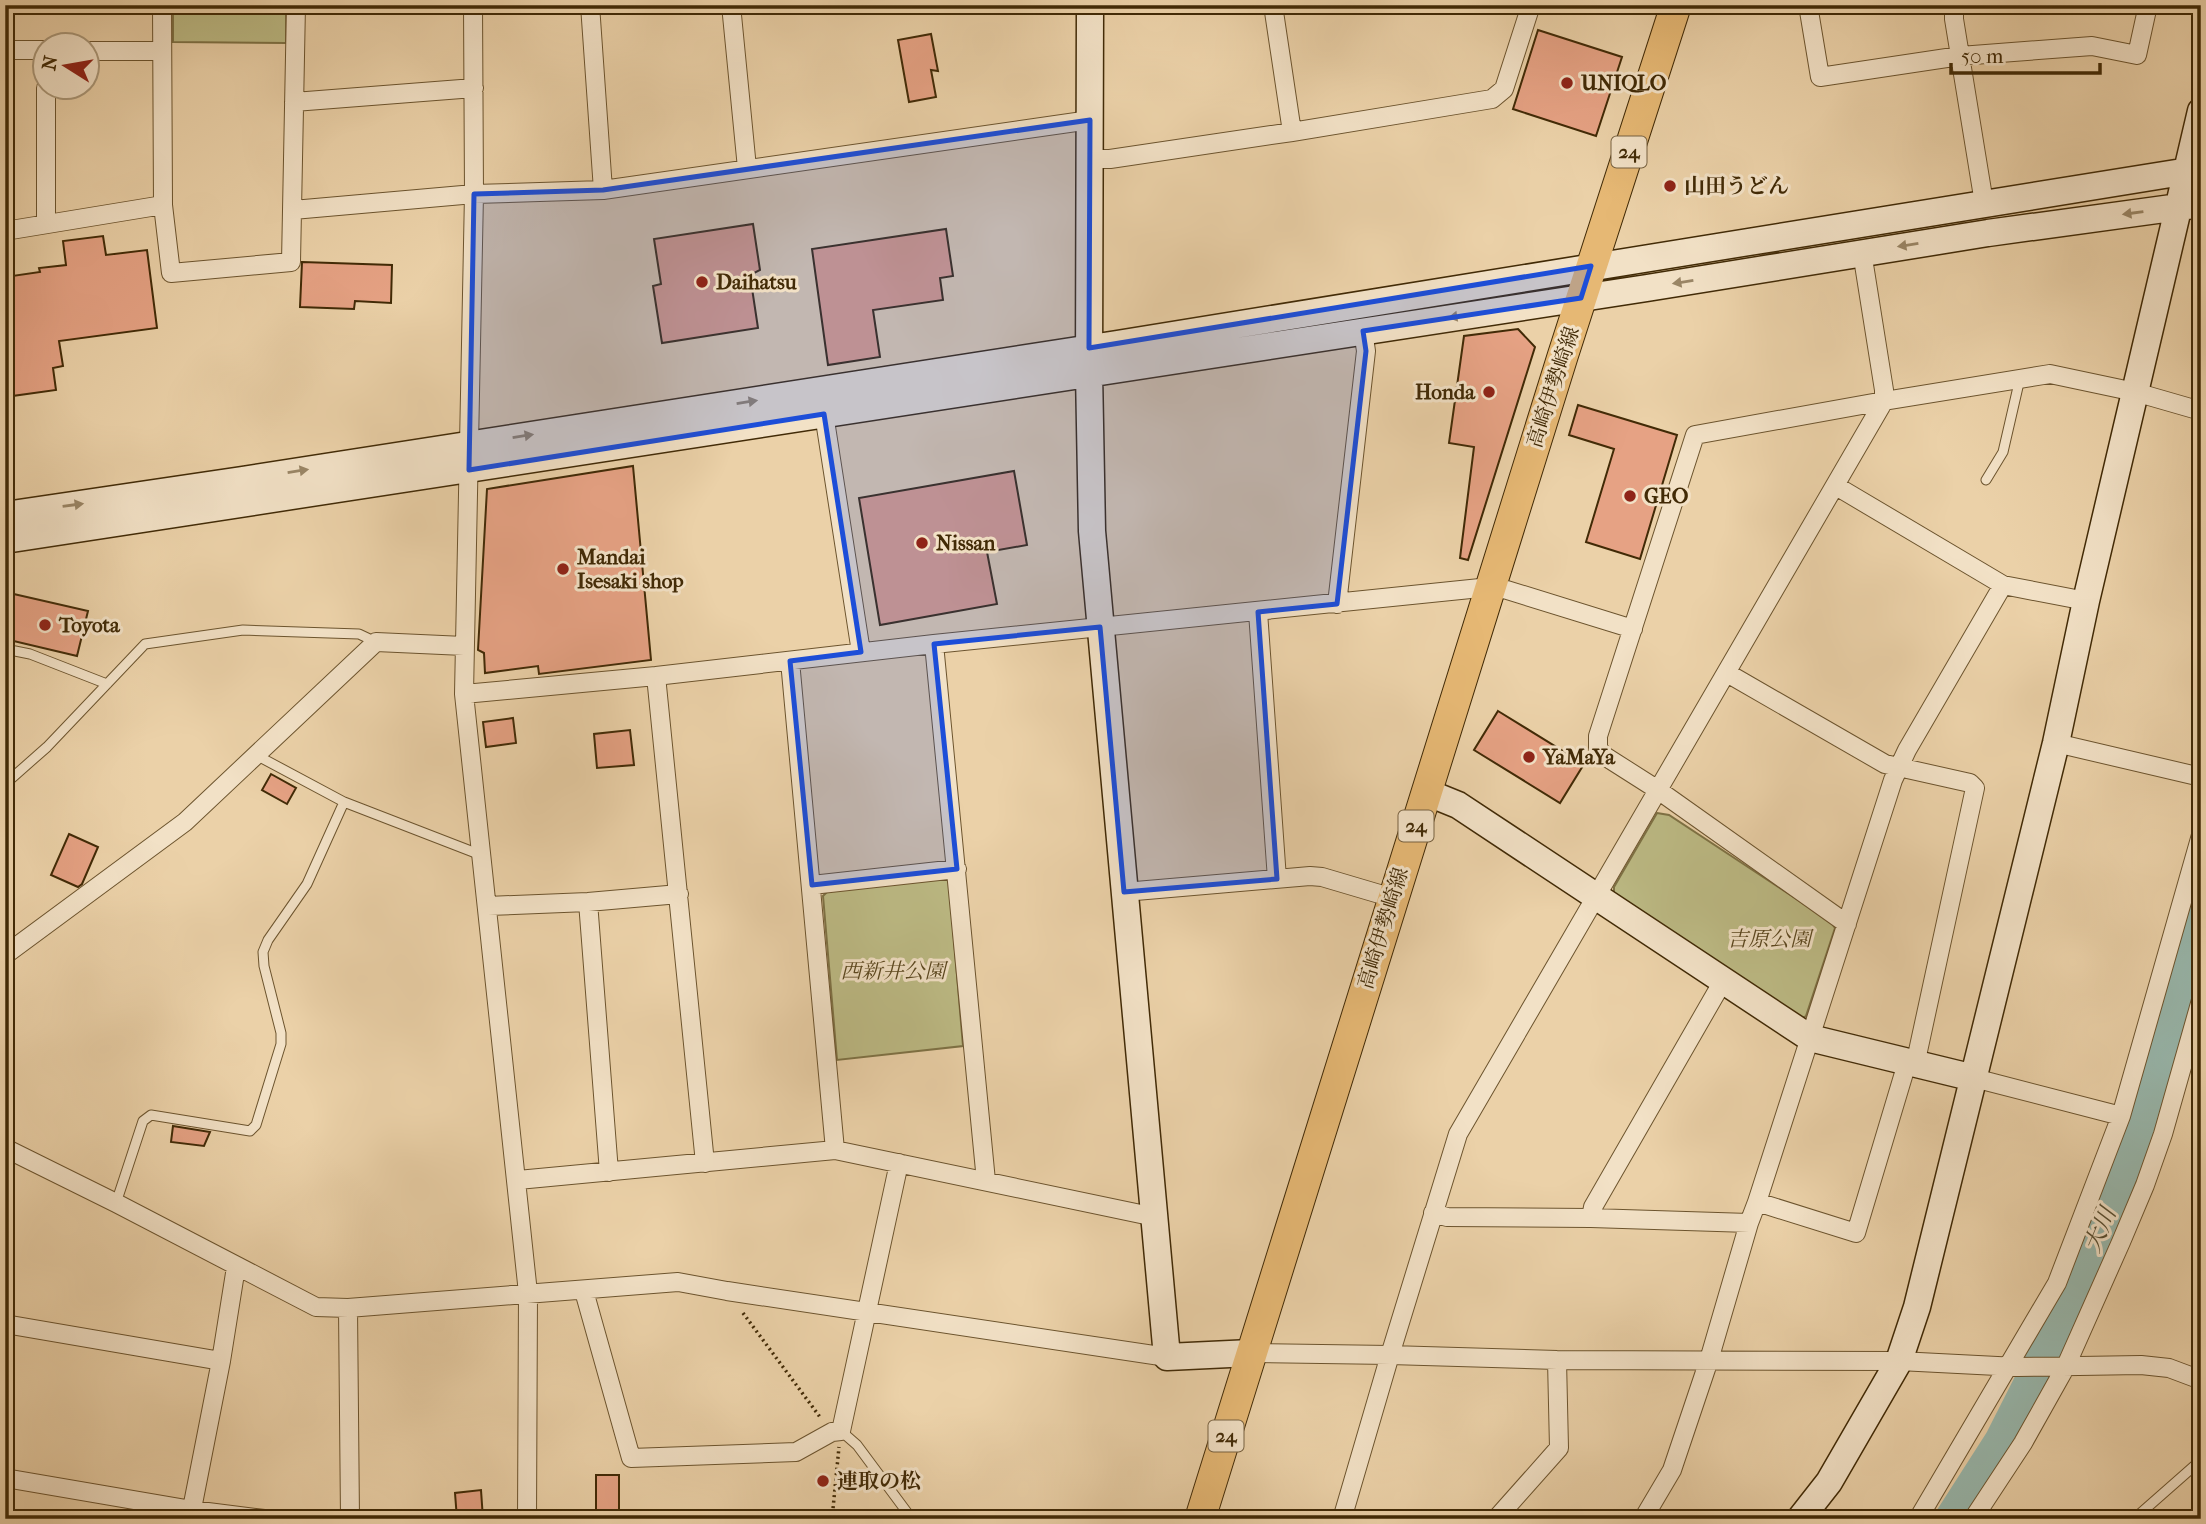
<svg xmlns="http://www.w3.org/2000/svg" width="2206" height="1524" viewBox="0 0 2206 1524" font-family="'IM FELL French Canon','Noto Serif JP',serif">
<rect width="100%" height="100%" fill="#ebd1a8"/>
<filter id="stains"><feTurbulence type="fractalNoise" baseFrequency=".00286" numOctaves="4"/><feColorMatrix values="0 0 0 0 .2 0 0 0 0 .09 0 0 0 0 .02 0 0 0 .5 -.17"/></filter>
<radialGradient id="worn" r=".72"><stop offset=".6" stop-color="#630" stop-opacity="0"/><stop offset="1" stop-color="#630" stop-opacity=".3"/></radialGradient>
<!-- green -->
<path fill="#bcba84" stroke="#7e7245" stroke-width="2" d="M173,5h113v38l-113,-1z
M1657,813l12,2 161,106 5,7 -29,88 -5,3 -187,-124v-8z
M944,876l5,4 14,166 -126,14 -14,-164 7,-7z"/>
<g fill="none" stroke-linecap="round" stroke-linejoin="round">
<!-- river -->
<path stroke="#98b7ac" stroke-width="35" d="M1952,1519l50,-78 45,-89 25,-65 66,-147 63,-219"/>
</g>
<!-- building -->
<path fill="#e6a284" stroke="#412a06" stroke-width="2" d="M1538,30l84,27 -26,79 -83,-27z
M931,34l7,37 -7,-1 5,27 -27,5 -11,-62z
M753,224l7,46 -10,5 8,53 -96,15 -9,-57 8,-2 -7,-45z
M946,229l7,47 -13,2 3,22 -70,10 7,47 -52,8 -16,-116z
M103,236l3,19 41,-5 10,78 -98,13 4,25 -10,2 3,22 -51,7v-120l35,-5 -1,-4 27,-3 -3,-24z
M302,262l90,3 -1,38 -36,-2 -1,8 -54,-2z
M1518,329l17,18 -67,213 -8,-2 14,-111 -25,-4 15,-107z
M1578,405l99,30 -37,124 -54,-17 28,-93 -45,-14z
M633,466l18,194 -112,14 -1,-8 -53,7 -1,-20 -6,-3 9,-161z
M1014,471l13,74 -40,7 10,52 -117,21 -21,-127z
M5,592l83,19 -11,45 -72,-17z
M1498,711l86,53 -24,39 -86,-53z
M513,718l3,25 -30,4 -3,-25z
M630,730l4,35 -37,3 -3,-34z
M271,774l25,14 -9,16 -25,-14z
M69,834l29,13 -16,37 -4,3 -27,-12z
M173,1126l37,6 -6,14 -33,-4z
M596,1475h23v44h-23z
M481,1490l2,29h-26l-2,-26z"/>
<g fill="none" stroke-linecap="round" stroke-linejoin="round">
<defs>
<path id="lane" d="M1986,480l17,-28 15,-65 -1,-9
M5,649l25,5 77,30
M256,755l88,47 137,53
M5,784l42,-37 98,-103 98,-14 116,4 17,8
M116,1203l27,-82 8,-6 99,16 6,-6 25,-81v-11l-17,-67 -1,-14 5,-12 39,-56 37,-82
M841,1431l16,14 55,74
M2134,1519l67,-59"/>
<path id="street" d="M162,5l1,200 8,68 120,-11 5,-257
M473,5l1,189 -10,500 64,599 -1,226
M590,5l13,185
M731,5l16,163
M1273,5l19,127
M1808,5l12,72 140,-21 132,-10 45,9 11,-50
M1954,5v14l30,184
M5,50h41
M88,51h74
M294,102l180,-14
M1090,159h20l182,-27 200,-33 12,-10 27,-84
M293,210l181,-16 129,-4 487,-70
M46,224v-136
M5,231l158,-26
M824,414l37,238
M1836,486l167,99 83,16
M1337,604l29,-253 -3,-20
M1258,612l19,267
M934,644l52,537
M790,661l45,489
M1727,673l158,91 85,19 5,5 -60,277
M656,676l49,487
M464,694l192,-18 278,-32 556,-57 17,3 126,39
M2056,743l145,34
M812,885l145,-16
M1124,892l186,-16 12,1 71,21
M588,902l21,270
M488,906l100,-4 91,-8
M1847,924l-189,-134 -55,-35 -5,-7v-12l97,-301 189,-34 166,-27 85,18 66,19
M5,955l180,-133 191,-180 88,4
M1974,1078l147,38
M5,1148l111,55 200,104 32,1 330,-26 49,9 440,66
M518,1180l317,-30 320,67
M1757,1202l99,31 51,-170
M1433,1213l14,4 144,1 158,5
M1591,1218l2,-11 130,-226
M584,1291l47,167 165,-6 36,-20 9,-1 58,-268
M348,1308l2,211
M5,1324l216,37
M1251,1353l139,2 167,5 342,1 118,6 124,-2 28,3 32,12
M5,1478l187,32 72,9
M190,1519l31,-158 15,-94
M1342,1519l48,-164 68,-221 426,-733v-11l-22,-138
M1496,1519l63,-71 -2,-88
M1643,1519l29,-49 37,-110 40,-137 8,-21 136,-422 14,-30 96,-165
M1918,1519l139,-236 64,-167 80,-281
M1973,1519l50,-76 42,-75 56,-126 24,-57 18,-51 38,-134"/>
<path id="secondary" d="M1090,5l-1,367 3,159 75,826 84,-4
M5,515l237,-35 875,-136 1084,-175
M5,540l1642,-252 341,-55 213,-29
M1426,792l32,13 352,233 164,40
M1800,1519l29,-37 70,-121 18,-54 139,-564 30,-142 115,-490"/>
<path id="primary" d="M1200,1519l363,-1164 113,-350"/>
</defs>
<!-- lane casing -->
<use href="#lane" stroke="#6c542e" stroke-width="11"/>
<!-- street casing -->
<use href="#street" stroke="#6c542e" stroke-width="20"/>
<!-- secondary casing -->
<use href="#secondary" stroke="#412a06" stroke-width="29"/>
<!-- primary casing -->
<use href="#primary" stroke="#412a06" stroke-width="32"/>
<!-- path -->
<path stroke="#412a06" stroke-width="3.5" stroke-dasharray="2 3.5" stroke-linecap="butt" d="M743,1313l77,104
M832,1519l7,-72"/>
<!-- lane -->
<use href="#lane" stroke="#f2e1c6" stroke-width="9"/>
<!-- street -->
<use href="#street" stroke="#f2e1c6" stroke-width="18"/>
<!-- secondary -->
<use href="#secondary" stroke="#f2e1c6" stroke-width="26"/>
<!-- primary -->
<use href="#primary" stroke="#e6b874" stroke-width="30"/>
</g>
<!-- one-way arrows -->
<defs><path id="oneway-solid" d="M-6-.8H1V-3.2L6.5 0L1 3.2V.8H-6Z" transform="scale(1.75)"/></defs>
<g fill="#9a8666">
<use href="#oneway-solid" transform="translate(2133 213) rotate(172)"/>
<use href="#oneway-solid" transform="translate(1908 245) rotate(171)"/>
<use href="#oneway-solid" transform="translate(1683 282) rotate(171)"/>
<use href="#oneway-solid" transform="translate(1459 316) rotate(171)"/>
<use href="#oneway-solid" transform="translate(747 402) rotate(-9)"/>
<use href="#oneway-solid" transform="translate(523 436) rotate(-9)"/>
<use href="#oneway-solid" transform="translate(298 471) rotate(-9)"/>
<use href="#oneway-solid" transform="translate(73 505) rotate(-8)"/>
</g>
<!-- marked area -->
<path fill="#1d4ed8" fill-opacity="0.2" stroke="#1d4ed8" stroke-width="5" stroke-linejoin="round" d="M1090,120l-1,228 502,-82 -10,32 -218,33 3,20 -29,253 -79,8 19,267 -153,13 -24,-265 -166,17 23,225 -145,16 -22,-224 71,-9 -37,-238 -355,56 5,-276 129,-4z"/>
<!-- markers -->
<g fill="#8f2418" stroke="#f2e1c6" stroke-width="2.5">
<circle cx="1567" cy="83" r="7"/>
<circle cx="1670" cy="186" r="7"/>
<circle cx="702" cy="282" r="7"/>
<circle cx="1489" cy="392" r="7"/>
<circle cx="1630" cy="496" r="7"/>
<circle cx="922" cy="543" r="7"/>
<circle cx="563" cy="569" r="7"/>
<circle cx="45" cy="625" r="7"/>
<circle cx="1529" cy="757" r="7"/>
<circle cx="823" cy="1481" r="7"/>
</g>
<g text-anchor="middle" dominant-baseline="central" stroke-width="6" stroke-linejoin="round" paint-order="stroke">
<!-- shield labels -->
<g fill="#f2e1c6" stroke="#766140" stroke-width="2">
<rect x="1611.5" y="136.5" width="35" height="31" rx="5"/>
<rect x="1398.5" y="810.5" width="35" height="31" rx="5"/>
<rect x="1208.5" y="1420.5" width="35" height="31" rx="5"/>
</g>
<g font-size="19" font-weight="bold" fill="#412a06">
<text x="1629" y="152">24</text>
<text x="1416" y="826">24</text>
<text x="1226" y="1436">24</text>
</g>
<!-- poi labels -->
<g font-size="21" font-weight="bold" fill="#412a06" stroke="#f2e1c6" text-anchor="start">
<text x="1581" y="83">UNIQLO</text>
<text x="1684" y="186">山田うどん</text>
<text x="716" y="282">Daihatsu</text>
<text x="1475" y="392" text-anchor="end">Honda</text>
<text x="1644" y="496">GEO</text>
<text x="936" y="543">Nissan</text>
<text x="577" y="557">Mandai<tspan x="577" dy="24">Isesaki shop</tspan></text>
<text x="59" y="625">Toyota</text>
<text x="1543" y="757">YaMaYa</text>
<text x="837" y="1481">連取の松</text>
</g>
<!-- street labels -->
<g font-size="21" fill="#412a06" stroke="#f2e1c6">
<text transform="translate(1553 387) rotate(-72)">高崎伊勢崎線</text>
<text transform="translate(1383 928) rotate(-73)">高崎伊勢崎線</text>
</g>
<!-- park labels -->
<g font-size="21" font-style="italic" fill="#5a471f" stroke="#f2e1c6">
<text x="1769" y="939">吉原公園</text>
<text x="893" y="971">西新井公園</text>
</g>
<!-- water labels -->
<g font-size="23" font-style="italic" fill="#574d30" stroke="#f2e1c6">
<text transform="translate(2100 1230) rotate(-67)">大川</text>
</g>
</g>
<!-- margin -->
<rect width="2206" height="1524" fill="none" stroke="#ebd1a8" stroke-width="28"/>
<rect x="7" y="7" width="2192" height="1510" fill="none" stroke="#412a06" stroke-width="3.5"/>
<rect x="14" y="14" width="2178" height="1496" fill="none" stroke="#412a06" stroke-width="2"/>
<!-- north arrow -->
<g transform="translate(66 66) rotate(281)"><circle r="33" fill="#f2e1c6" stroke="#ab9879" stroke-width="2"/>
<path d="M0-5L12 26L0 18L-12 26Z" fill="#8f2418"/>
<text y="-10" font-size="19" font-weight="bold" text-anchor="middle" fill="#412a06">N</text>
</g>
<!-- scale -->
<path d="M1951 63v10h149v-10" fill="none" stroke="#412a06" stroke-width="3.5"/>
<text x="1961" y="63" font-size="21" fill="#412a06" stroke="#f2e1c6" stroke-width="5" paint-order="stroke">50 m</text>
<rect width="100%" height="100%" filter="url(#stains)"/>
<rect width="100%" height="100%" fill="url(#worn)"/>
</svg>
